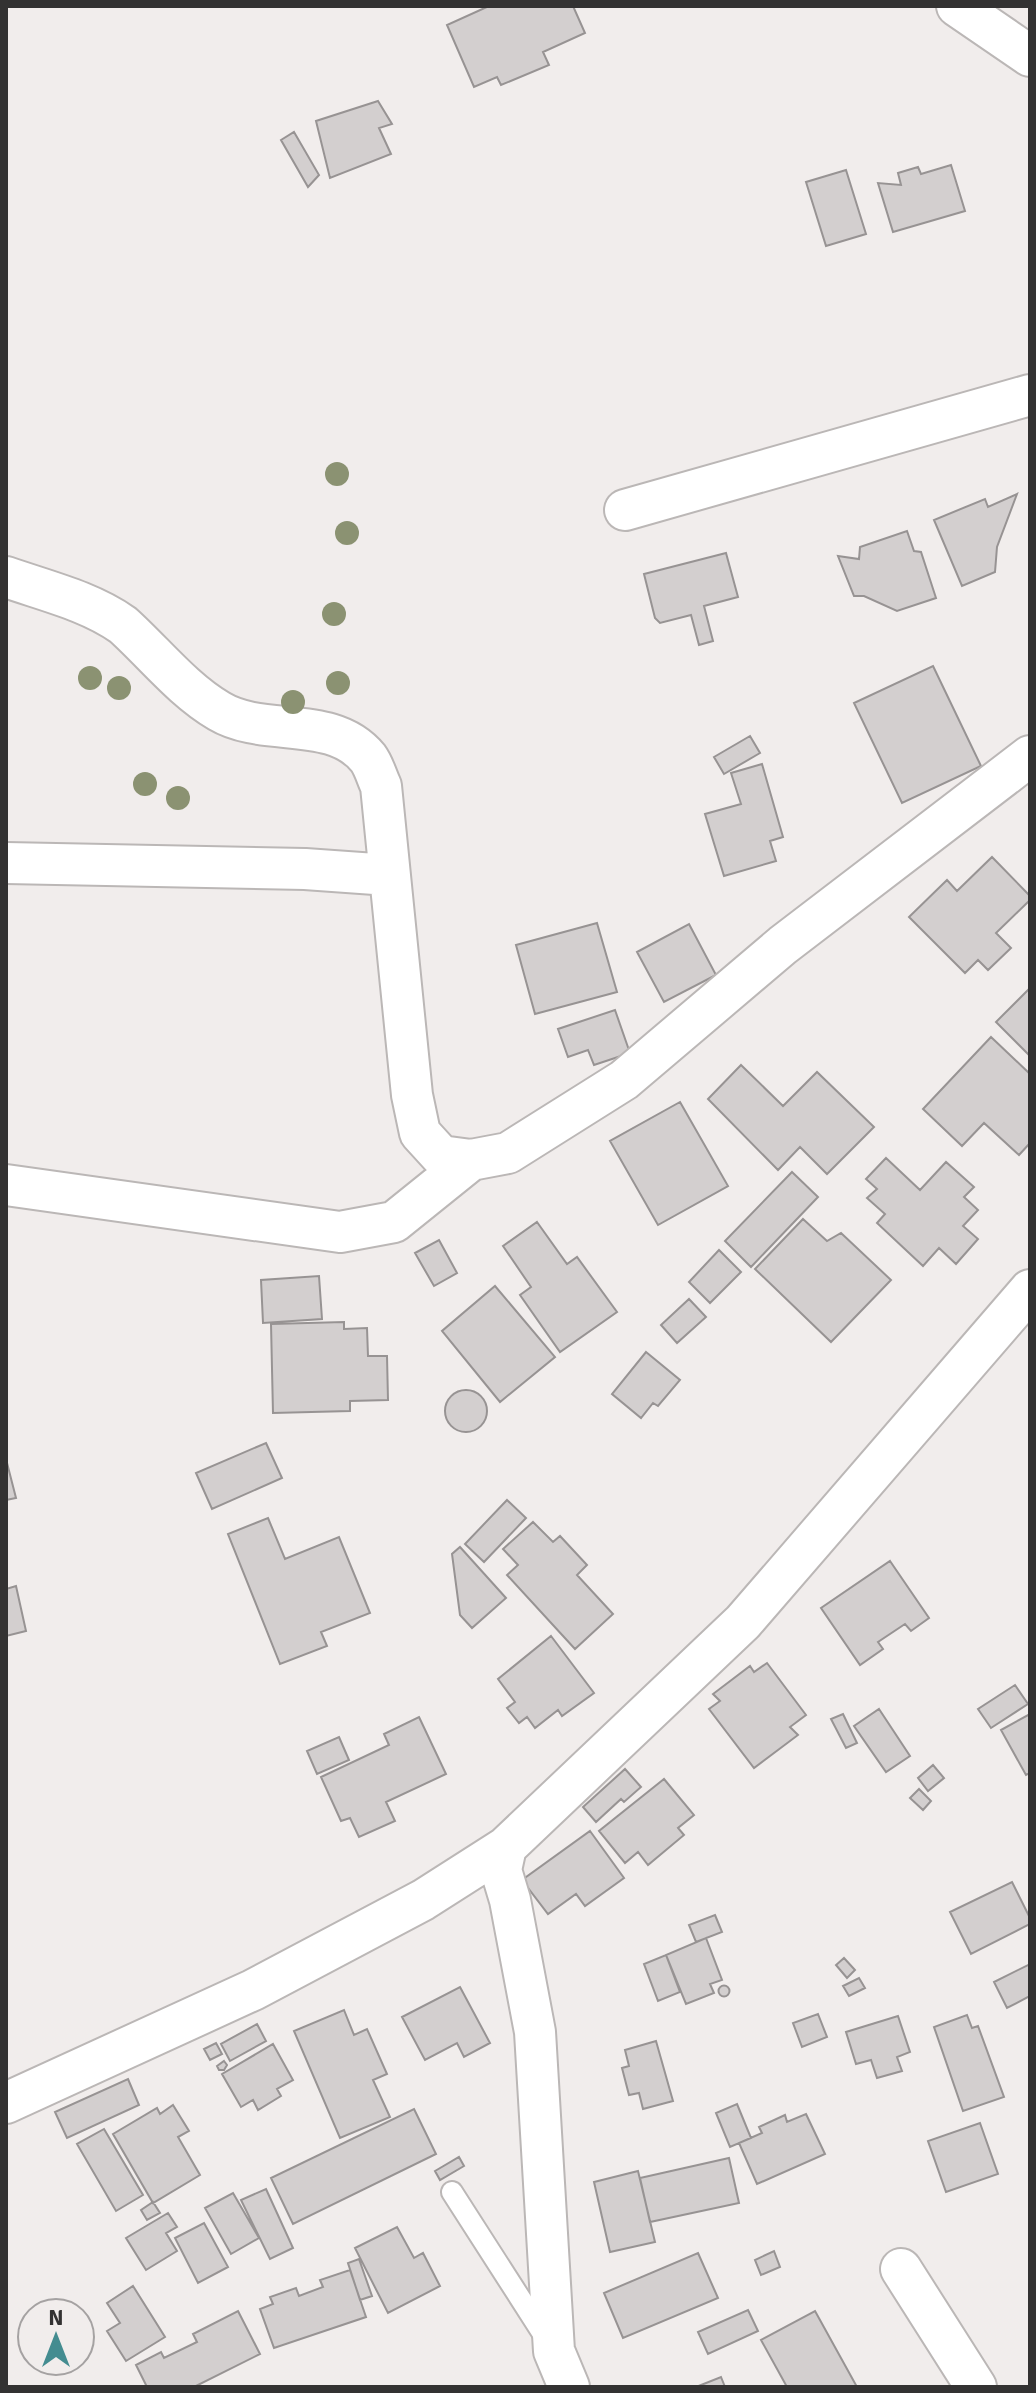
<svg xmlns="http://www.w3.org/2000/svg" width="1036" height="2393" viewBox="0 0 1036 2393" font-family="Signika,sans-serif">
<rect width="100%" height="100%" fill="#f1edec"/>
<!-- building -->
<path fill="#d3cfcf" stroke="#979393" stroke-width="2" d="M489,6h84l12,27 -42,19 6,13 -48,20 -4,-8 -23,10 -27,-62z
M378,101l14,23 -13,4 12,26 -61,24 -14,-57z
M294,132l25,43 -11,12 -27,-47z
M951,165l14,46 -72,21 -15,-49 23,2 -3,-12 20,-6 3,7z
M846,170l20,64 -40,12 -20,-64z
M1017,494l-20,53 -2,25 -33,14 -28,-66 51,-21 3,8z
M907,531l7,20 7,1 15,46 -39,13 -33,-15h-10l-16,-40 21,3 1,-12z
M726,553l12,44 -34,9 9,35 -14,4 -8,-30 -31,8 -5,-5 -11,-44z
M933,666l48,100 -79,37 -48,-100z
M750,736l10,17 -36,21 -10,-17z
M762,764l21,73 -13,4 6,20 -52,15 -19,-62 36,-10 -10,-31z
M992,857l38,39v4l-34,33 15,15 -23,22 -10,-10 -13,13 -56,-56 38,-37 10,11z
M597,923l20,69 -82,22 -19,-69z
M689,924l27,51 -52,27 -27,-50z
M1030,988v68l-34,-34z
M615,1010l15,43 -36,12 -6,-15 -20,7 -10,-28z
M991,1037l39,37v69l-11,12 -35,-32 -22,23 -39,-37z
M741,1065l42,41 34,-34 57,55 -47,47 -27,-27 -22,23 -70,-71z
M680,1102l48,84 -70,39 -48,-84z
M886,1158l34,32 26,-28 28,25 -10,10 14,13 -15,16 15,13 -22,25 -17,-16 -16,18 -46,-43 8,-9 -18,-16 10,-9 -11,-10z
M792,1172l26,25 -67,70 -26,-26z
M803,1219l24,22 14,-8 50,47 -60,62 -76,-73z
M537,1222l30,42 10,-7 40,55 -57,40 -40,-57 11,-8 -28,-41z
M439,1240l18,33 -23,13 -19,-33z
M719,1250l22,22 -31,31 -21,-21z
M319,1276l3,43 -59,4 -2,-43z
M495,1286l60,71 -55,45 -58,-71z
M689,1299l17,18 -29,26 -16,-18z
M344,1322v7l23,-1 1,28h19l1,44 -38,1v10l-77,2 -2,-89z
M646,1352l34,28 -22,26 -5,-3 -12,15 -29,-24z
M445 1411a21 21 0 1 1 42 0a21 21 0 1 1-42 0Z
M266,1443l16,35 -70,31 -16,-36z
M6,1459l10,39 -10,2z
M507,1500l19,18 -42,44 -19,-18z
M268,1518l17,41 54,-22 31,76 -49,19 6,14 -47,18 -52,-130z
M533,1522l20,20 7,-6 27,29 -10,10 36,39 -38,35 -68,-74 11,-10 -15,-16z
M460,1547l46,51 -34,30 -12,-13 -8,-61z
M890,1561l39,57 -18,13 -6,-7 -27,18 5,7 -23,16 -39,-57z
M16,1586l10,45 -20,5v-47z
M551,1636l43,57 -32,23 -4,-6 -23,18 -8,-11 -8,6 -12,-15 8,-6 -17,-23z
M767,1663l39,52 -16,12 8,8 -44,33 -45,-59 11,-8 -7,-7 37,-28 4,6z
M1015,1685l13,19 -37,24 -13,-19z
M879,1709l31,47 -24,16 -32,-46z
M843,1714l14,29 -11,5 -15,-29z
M1030,1714v59l-4,2 -25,-45z
M419,1717l27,57 -60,28 9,19 -36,16 -9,-19 -9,3 -20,-44 68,-32 -5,-11z
M339,1737l10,23 -32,14 -10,-23z
M933,1765l11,13 -16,13 -10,-13z
M625,1769l16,18 -17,15 -3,-3 -25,23 -13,-15z
M664,1779l30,36 -16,13 6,7 -36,30 -10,-13 -13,11 -26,-32z
M919,1789l12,12 -8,9 -13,-12z
M590,1831l34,47 -39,28 -9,-12 -28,20 -26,-34z
M1012,1882l18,36v6l-59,30 -21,-42z
M715,1915l7,17 -26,10 -7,-17z
M706,1938l16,42 -12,4 4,9 -28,11 -20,-49z
M666,1955l14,37 -22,9 -14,-37z
M844,1958l11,12 -8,8 -11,-13z
M1030,1964v32l-23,12 -13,-26z
M859,1978l6,10 -16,8 -6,-10z
M718.5 1991a5.5 5.5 0 1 1 11 0a5.5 5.5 0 1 1-11 0Z
M460,1987l30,56 -26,14 -7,-14 -32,17 -23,-43z
M344,2010l10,25 13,-6 20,45 -14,6 17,37 -50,21 -46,-107z
M818,2014l9,23 -25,10 -9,-24z
M967,2015l5,13 6,-2 26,71 -41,14 -29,-84z
M898,2016l12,36 -13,5 5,14 -25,7 -6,-18 -15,4 -10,-32z
M257,2024l9,17 -36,20 -9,-17z
M656,2041l17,60 -30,8 -4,-16 -10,2 -7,-27 7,-2 -4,-16z
M216,2043l6,11 -12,6 -6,-11z
M273,2044l20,36 -16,9 4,7 -23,14 -5,-10 -12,7 -19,-33z
M224,2061l3,4 -3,5h-5l-2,-4z
M128,2079l11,26 -72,33 -12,-26z
M737,2104l14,34 -21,9 -14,-34z
M173,2105l16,26 -11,6 22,38 -47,28 -40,-69 44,-26 3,6z
M414,2109l22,45 -143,70 -22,-46z
M806,2114l19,40 -68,30 -18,-41 23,-10 -3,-6 26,-12 2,7z
M980,2123l18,51 -52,18 -18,-51z
M104,2129l39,66 -27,16 -39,-67z
M459,2157l5,9 -24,14 -5,-9z
M729,2158l10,45 -89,19 -10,-44z
M638,2171l17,71 -45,10 -16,-70z
M266,2189l27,59 -23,11 -29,-59z
M233,2193l26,45 -28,16 -26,-46z
M153,2202l7,11 -13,7 -6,-10z
M168,2213l9,14 -11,6 11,18 -31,19 -20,-32z
M204,2223l24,44 -30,16 -23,-45z
M397,2227l17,31 9,-5 17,33 -52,27 -33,-65z
M774,2251l6,16 -19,8 -6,-15z
M698,2253l20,45 -95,40 -19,-45z
M359,2259l13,37 -12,4 -12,-37z
M350,2270l16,47 -92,31 -14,-39 13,-5 -3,-7 26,-9 3,8 24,-9 -3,-7z
M133,2286l32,51 -39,24 -19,-30 13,-8 -13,-20z
M748,2310l10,21 -50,23 -10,-22z
M238,2311l22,43 -66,33h-47l-11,-22 25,-13 3,6 33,-16 -4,-8z
M815,2311l42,76h-70l-26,-47z
M721,2377l4,10h-29z"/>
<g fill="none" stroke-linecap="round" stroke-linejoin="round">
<defs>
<path id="service" d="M452,2192l95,148"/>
<path id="minor" d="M957,6l73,50
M625,510l405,-115
M6,577c40,14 83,24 117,48 31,28 60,65 96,86 45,27 113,3 149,47 6,8 9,20 13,28l31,309 8,38 21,23 30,4 37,-7 116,-73 159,-135 247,-189
M6,863l299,6 84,6
M6,1185l334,47 54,-10 77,-62
M506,1847l-5,23 9,30 25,132 19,319 15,36
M6,2103l247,-113 170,-90 83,-53 237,-225 287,-332
M901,2269l75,118"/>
</defs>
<!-- service casing -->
<use href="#service" stroke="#bbb7b6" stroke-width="24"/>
<!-- minor casing -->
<use href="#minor" stroke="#bbb7b6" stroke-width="44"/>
<!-- service -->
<use href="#service" stroke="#fff" stroke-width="20"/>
<!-- minor -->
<use href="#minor" stroke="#fff" stroke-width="40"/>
</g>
<!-- trees -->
<g fill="#8b9272">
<circle cx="337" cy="474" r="12"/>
<circle cx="347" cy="533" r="12"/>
<circle cx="334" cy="614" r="12"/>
<circle cx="90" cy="678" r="12"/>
<circle cx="338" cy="683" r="12"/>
<circle cx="119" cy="688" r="12"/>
<circle cx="293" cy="702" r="12"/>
<circle cx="145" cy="784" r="12"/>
<circle cx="178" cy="798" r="12"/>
</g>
<!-- border -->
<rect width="1036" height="2393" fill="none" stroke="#333232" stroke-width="16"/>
<!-- north arrow -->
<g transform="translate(56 2337)"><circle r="38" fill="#f1edec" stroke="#a5a2a2" stroke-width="2"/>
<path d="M0-6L14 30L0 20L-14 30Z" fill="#448c90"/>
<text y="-12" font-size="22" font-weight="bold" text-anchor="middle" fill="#333232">N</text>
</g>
</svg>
